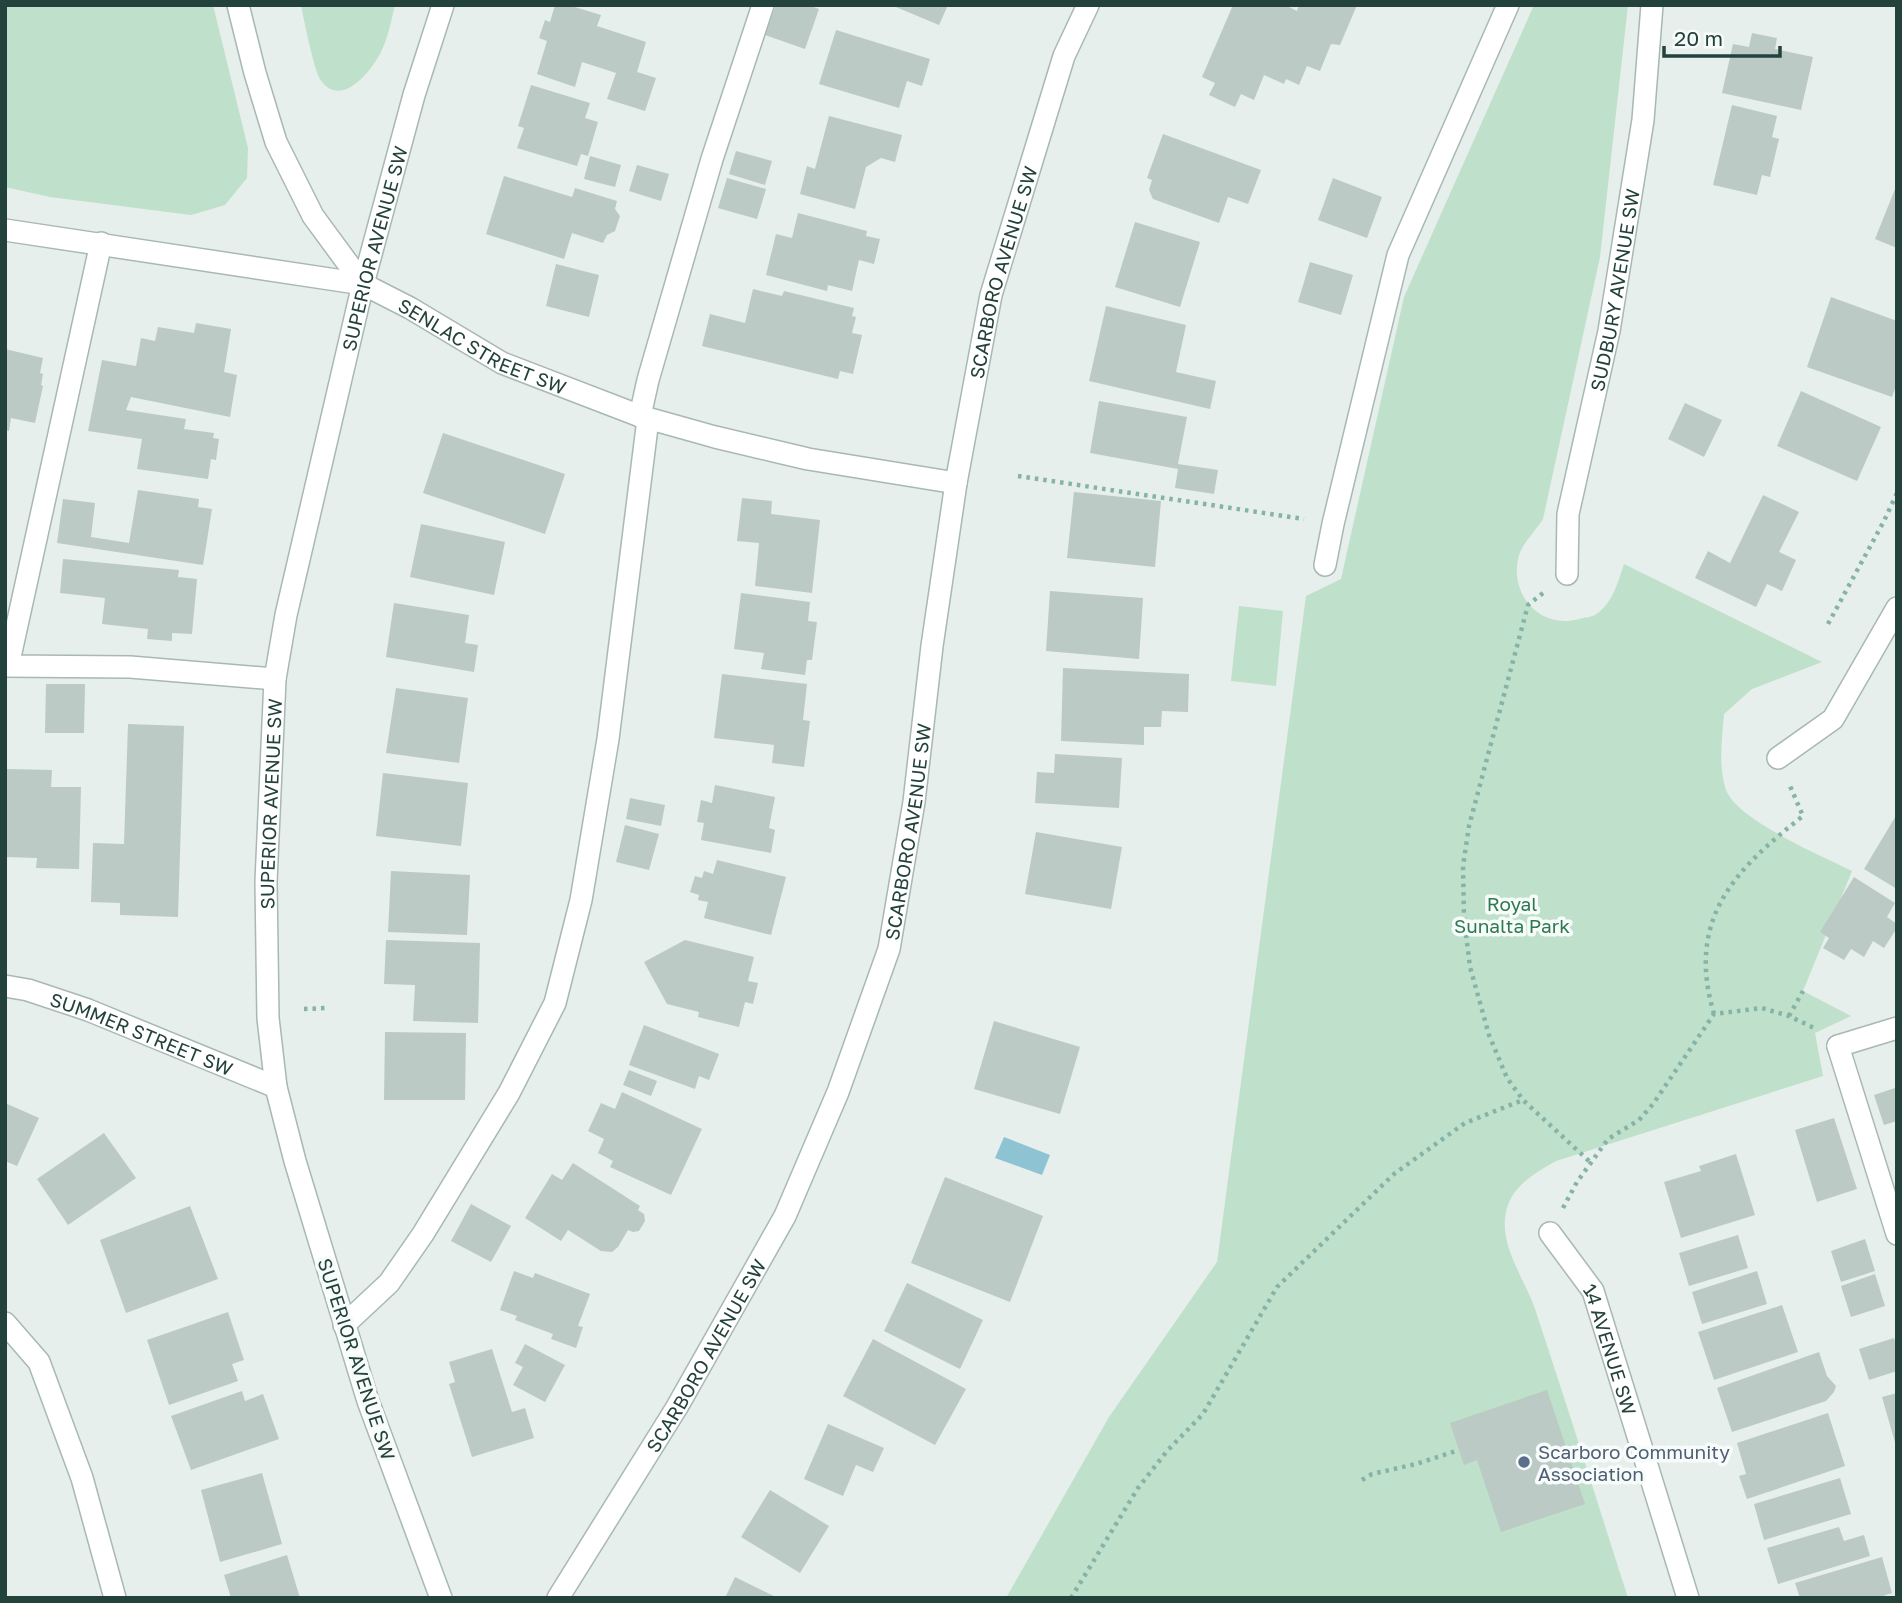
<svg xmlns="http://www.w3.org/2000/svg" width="1902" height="1603" viewBox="0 0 1902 1603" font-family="'Golos Text',sans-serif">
<rect width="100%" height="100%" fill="#e6efeb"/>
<!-- green -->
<path fill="#bfe0ca" d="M5,5h208l35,143 -1,30 -22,27 -34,10 -141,-18 -45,-10z
M301,5h94c-4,16 -7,33 -14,47 -10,20 -41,58 -61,27 -6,-9 -16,-59 -19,-74z
M1534,5h94l-28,252 -57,262c-7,11 -20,24 -24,36 -11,39 21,75 60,64 4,-1 12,-2 16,-4 17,-10 23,-33 29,-51l198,98 -70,27 -28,25c-2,25 -6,52 2,76 11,30 96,66 126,81l-49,120 48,25 -36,17 8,43 -267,85c-23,13 -48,27 -51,57 -3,32 20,62 30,91 32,96 62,192 93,289h-622l103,-181 108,-155 89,-666 35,-17 63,-282z
M1239,606l44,5 -7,75 -45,-5z"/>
<!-- water -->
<path fill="#8ec3d4" d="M1004,1137l46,18 -8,20 -47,-17z"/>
<!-- building -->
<path fill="#bbcac5" d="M555,5h13l33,10 -4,11 49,16 -9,30 19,6 -11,33 -38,-12 9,-26 -34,-11 -7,25 -38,-13 10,-33 -8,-3 6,-18 5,2z
M776,5h32l11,4 -14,40 -40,-14z
M891,5h57l-9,20z
M1233,5h57l-1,2 8,4 2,-6h58l-17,40 -9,-1 -11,27 -13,-5 -8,19 -13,-6 -2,5 -20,-9 -10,25 -13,-6 -6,13 -26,-12 6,-12 -13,-6z
M836,30l94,29 -8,27 -15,-5 -8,27 -80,-24z
M1752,33l25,5 -2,11 38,8 -12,53 -79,-17 11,-49 16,3z
M531,85l59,18 -5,15 13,4 -10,34 -7,-2 -4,12 -60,-18 7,-20 -6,-2z
M1732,105l45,11 -5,21 7,2 -9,38 -8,-2 -5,20 -44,-10z
M829,116l73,19 -7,27 -14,-4 -15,9 -11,42 -55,-15 7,-28 8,3z
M1163,134l98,36 -13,34 -20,-7 -9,26 -66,-24 -4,-9 3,-10 -5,-2z
M736,151l36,10 -7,24 -36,-11z
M590,156l31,9 -6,22 -31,-8z
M637,165l32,9 -8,27 -32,-10z
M504,176l68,21 3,-9 42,13 -2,8 5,7 -5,15 -8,4 -4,8 -31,-10 -8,26 -78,-25z
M727,178l39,11 -9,30 -39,-11z
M1333,178l49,19 -15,41 -49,-18z
M1897,184v64l-22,-9z
M798,213l69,18 -1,5 14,3 -6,25 -15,-4 -7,31 -24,-6 -1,6 -61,-16 10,-41 16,4z
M1135,222l65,20 -20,65 -65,-20z
M1310,262l43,13 -12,40 -43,-13z
M556,264l43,11 -10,42 -43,-11z
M753,289l29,7 2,-5 70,17 -2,8 4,1 -4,16 10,2 -9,39 -13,-3 -2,8 -136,-33 8,-32 35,9z
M1831,297l66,24v62l-5,14 -85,-30z
M1106,306l80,19 -10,47 40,9 -6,28 -121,-28z
M196,323l35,6 -7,43 13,3 -7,42 -99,-20 -5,13 60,9 -2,10 30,4 -1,5 6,1 -3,21 -5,-1 -3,20 -71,-10 5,-30 -54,-8 14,-71 34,6 5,-28 14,3 3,-14 36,6z
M5,349l38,9 -3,15 3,1 -2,11 2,1 -8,37 -24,-5 -2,13 -4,-1z
M1801,391l80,36 -24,54 -80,-35z
M1099,401l88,16 -9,47 40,6 -4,24 -39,-6 3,-19 -88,-16z
M1685,403l37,17 -18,37 -36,-18z
M443,433l122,41 -20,60 -122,-41z
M138,490l61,9 -1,8 14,2 -9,56 -146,-22 6,-44 32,4 -4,34 38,6z
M1074,492l87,9 -6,66 -88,-9z
M1763,495l36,17 -20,40 17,8 -14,31 -15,-7 -11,23 -61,-29 13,-27 22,12z
M742,498l30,3 -1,13 49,6 -8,73 -57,-7 4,-43 -22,-2z
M421,524l84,18 -11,53 -84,-18z
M63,559l116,11 -1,7 19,2 -5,55 -20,-1v8l-25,-2 1,-10 -46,-5 3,-26 -45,-5z
M1050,591l93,7 -4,61 -93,-8z
M741,593l69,9 -2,19 9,1 -5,38h-5l-2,15 -44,-6 3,-16 -30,-4z
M394,603l75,12 -4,28 13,2 -4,27 -88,-15z
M1063,668l126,6 -1,38 -26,-1 -1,16h-17v18l-83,-4z
M722,674l85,10 -4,36 7,1 -6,46 -32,-4 2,-18 -60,-7z
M46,684h39l-1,49h-39z
M396,688l72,10 -9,65 -73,-10z
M128,724l56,2 -6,191 -58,-2v-12l-29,-1 2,-59 31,1z
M1055,754l67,4 -3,50 -84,-5 2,-31 17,1z
M7,769l45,1 -1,17h30l-2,82 -43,-1 1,-10 -32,-1z
M383,773l85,10 -7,63 -85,-10z
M715,785l60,12 -6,31 6,2 -4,23 -70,-13 3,-17 -7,-1 4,-22 11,3z
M630,798l35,7 -4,21 -35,-7z
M1897,814v75l-33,-20z
M625,825l34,9 -10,36 -33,-8z
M1036,832l86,15 -11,62 -86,-15z
M717,860l69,17 -15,58 -67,-17 4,-16 -10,-2 1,-5 -9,-3 5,-16 7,2 2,-7 9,3z
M391,871l79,4 -3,60 -79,-3z
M1854,877l41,26 -8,14 10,7v4l-13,20 -11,-7 -9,16 -13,-8 -7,11 -21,-12 6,-10 -9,-6z
M386,940l94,3 -2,80 -65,-2 2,-36 -31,-1z
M685,940l69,17 -6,24 10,2 -5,21 -8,-2 -6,25 -41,-10 1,-5 -32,-8 -23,-42z
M994,1021l86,26 -20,67 -86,-25z
M644,1025l75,29 -10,26 -10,-4 -4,13 -66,-24z
M385,1032l81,1 -1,67h-81z
M629,1070l28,11 -6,15 -28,-11z
M1895,1088l2,33 -13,4 -10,-30z
M622,1092l80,37 -31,66 -61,-28 3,-6 -15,-8 6,-14 -16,-8 13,-28 14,6z
M5,1103l34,15 -22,48 -12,-5z
M1834,1118l23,71 -40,13 -22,-72z
M104,1133l32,45 -68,47 -31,-46z
M1736,1154l19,61 -74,23 -17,-56 37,-11 -2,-5z
M573,1163l67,43 -2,4 6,4 1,7 -6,10 -6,1 -5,-2 -10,17 -6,5 -11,-1 -33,-21 -7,11 -36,-23 27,-44 10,6z
M945,1177l98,39 -33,86 -99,-39z
M471,1204l40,22 -20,36 -40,-21z
M190,1206l28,73 -92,34 -26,-73z
M1738,1235l10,33 -59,18 -10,-33z
M1865,1239l10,32 -34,11 -10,-31z
M514,1271l19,7 2,-5 55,21 -12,32 5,1 -7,21 -25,-9 2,-5 -38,-14 2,-4 -17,-6z
M1757,1271l10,33 -65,20 -10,-32z
M1875,1274l10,32 -34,11 -10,-31z
M907,1283l76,37 -23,49 -76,-38z
M1782,1305l16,47 -84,28 -16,-48z
M228,1312l16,48 -12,4 6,17 -69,24 -22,-65z
M1894,1338l3,9v24l-28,9 -10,-31z
M873,1339l93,50 -31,56 -92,-49z
M525,1344l40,21 -20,37 -32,-17 10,-18 -8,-4z
M492,1349l20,63 13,-4 9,30 -62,19 -23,-73 6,-2 -6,-20z
M1819,1352l8,24 9,10 -2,6 -8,9 -94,31 -15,-44z
M1547,1390l38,114 -84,28 -24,-72 -13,5 -14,-42z
M242,1391l3,10 18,-7 16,45 -88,31 -20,-54z
M1897,1393v53h-1l-14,-49z
M1828,1413l17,53 -98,33 -8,-23 7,-2 -9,-31z
M828,1424l56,24 -11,24 -17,-7 -13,31 -39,-17z
M262,1473l20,71 -62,18 -19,-72z
M1840,1478l11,36 -87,26 -10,-36z
M770,1490l59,36 -29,47 -59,-36z
M1839,1527l5,14 20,-6 6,21 -92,28 -11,-36z
M287,1555l13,43h-69l-7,-23z
M1882,1557l10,36 -15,5h-77l-5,-15z
M735,1577l43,21h-53z"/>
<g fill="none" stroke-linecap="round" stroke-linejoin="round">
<defs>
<path id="lane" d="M640,416l8,-36 64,-221 51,-154
M1325,565l8,-41 65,-269 110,-250
M5,666l125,1 145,12
M8,666l93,-423
M1838,1046l59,188
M5,1323l34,39 43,116 33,120
M344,1325l45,-42 34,-49 86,-141 46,-90 26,-103 27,-161 40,-320"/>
<g id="street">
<path d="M238,5l17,68 21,69 37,74 50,68"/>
<path id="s1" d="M5,230l358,54 47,24 92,55 138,53 75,21 93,22 148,24"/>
<path id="s2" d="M1567,574l1,-60 41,-183 34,-211 9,-115"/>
<path d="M1778,758l55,-39 64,-111"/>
<path id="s3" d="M5,986l23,4 60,20 188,77"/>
<path d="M1838,1046l59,-18"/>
<path id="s4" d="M1550,1233l43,58 95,307"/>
<path id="s5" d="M441,1598l-73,-197 -73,-240 -19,-74 -8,-69 -2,-136 9,-203 11,-64 77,-331 51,-189 29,-90"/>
<path id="s6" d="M558,1598l119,-191 108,-191 53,-124 51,-143 25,-147 18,-156 24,-163 35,-188 73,-239 24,-51"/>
</g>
</defs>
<!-- lane casing -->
<use href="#lane" stroke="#a8b8b3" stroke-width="24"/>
<!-- street casing -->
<use href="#street" stroke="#a8b8b3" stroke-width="24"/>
<!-- path -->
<path stroke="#86b3a8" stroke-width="4.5" stroke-dasharray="3.5 5" stroke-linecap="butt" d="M1018,476l286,43
M1543,593l-15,12 -59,221 -6,40 1,52 6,49 19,68 18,43 16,22 67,62
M1828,624l56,-103 13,-28
M304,1009l23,-1
M1714,1014c-28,-94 19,-143 89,-198l-13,-30
M1789,1016l14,-25
M1563,1208l14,-26 31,-43 31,-19 14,-16 61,-90 48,-6 27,8 27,13
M1362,1480l10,-6 44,-10 43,-14
M1071,1598l67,-110 29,-37 36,-37 74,-127 117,-113 71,-51 58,-23"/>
<!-- lane -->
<use href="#lane" stroke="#fff" stroke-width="21"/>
<!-- street -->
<use href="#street" stroke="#fff" stroke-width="21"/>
</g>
<!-- markers -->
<circle fill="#5c6f8a" stroke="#f7fbf9" stroke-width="2.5" cx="1524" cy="1462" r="7"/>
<g text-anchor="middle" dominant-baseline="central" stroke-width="7" stroke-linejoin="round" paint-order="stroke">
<!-- street labels -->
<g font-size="19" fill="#24423c" stroke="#f7fbf9">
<text stroke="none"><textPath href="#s5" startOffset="1388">SUPERIOR AVENUE SW</textPath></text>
<text stroke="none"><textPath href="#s6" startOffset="1418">SCARBORO AVENUE SW</textPath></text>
<text stroke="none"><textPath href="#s2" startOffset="289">SUDBURY AVENUE SW</textPath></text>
<text stroke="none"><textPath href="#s1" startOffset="497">SENLAC STREET SW</textPath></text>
<text stroke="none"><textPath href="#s5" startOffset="821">SUPERIOR AVENUE SW</textPath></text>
<text stroke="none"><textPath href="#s6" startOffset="850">SCARBORO AVENUE SW</textPath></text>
<text stroke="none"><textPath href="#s3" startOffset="145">SUMMER STREET SW</textPath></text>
<text stroke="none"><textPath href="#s4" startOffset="133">14 AVENUE SW</textPath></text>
<text stroke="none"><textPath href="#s6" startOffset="284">SCARBORO AVENUE SW</textPath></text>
<text transform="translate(357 1359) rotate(72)">SUPERIOR AVENUE SW</text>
</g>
<!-- park labels -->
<g font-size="19" fill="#2d7951" stroke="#f7fbf9">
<text x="1512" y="903">Royal<tspan x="1512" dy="22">Sunalta Park</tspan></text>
</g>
<!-- service labels -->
<g font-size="19" fill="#4e5e75" stroke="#f7fbf9" text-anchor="start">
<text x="1538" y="1451">Scarboro Community<tspan x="1538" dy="22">Association</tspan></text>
</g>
</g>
<!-- border -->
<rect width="1902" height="1603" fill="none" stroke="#24423c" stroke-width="14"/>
<!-- scale -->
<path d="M1664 46v10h116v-10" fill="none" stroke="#24423c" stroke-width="3.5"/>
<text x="1674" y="46" font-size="21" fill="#24423c" stroke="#f7fbf9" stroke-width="5" paint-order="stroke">20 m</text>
</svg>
